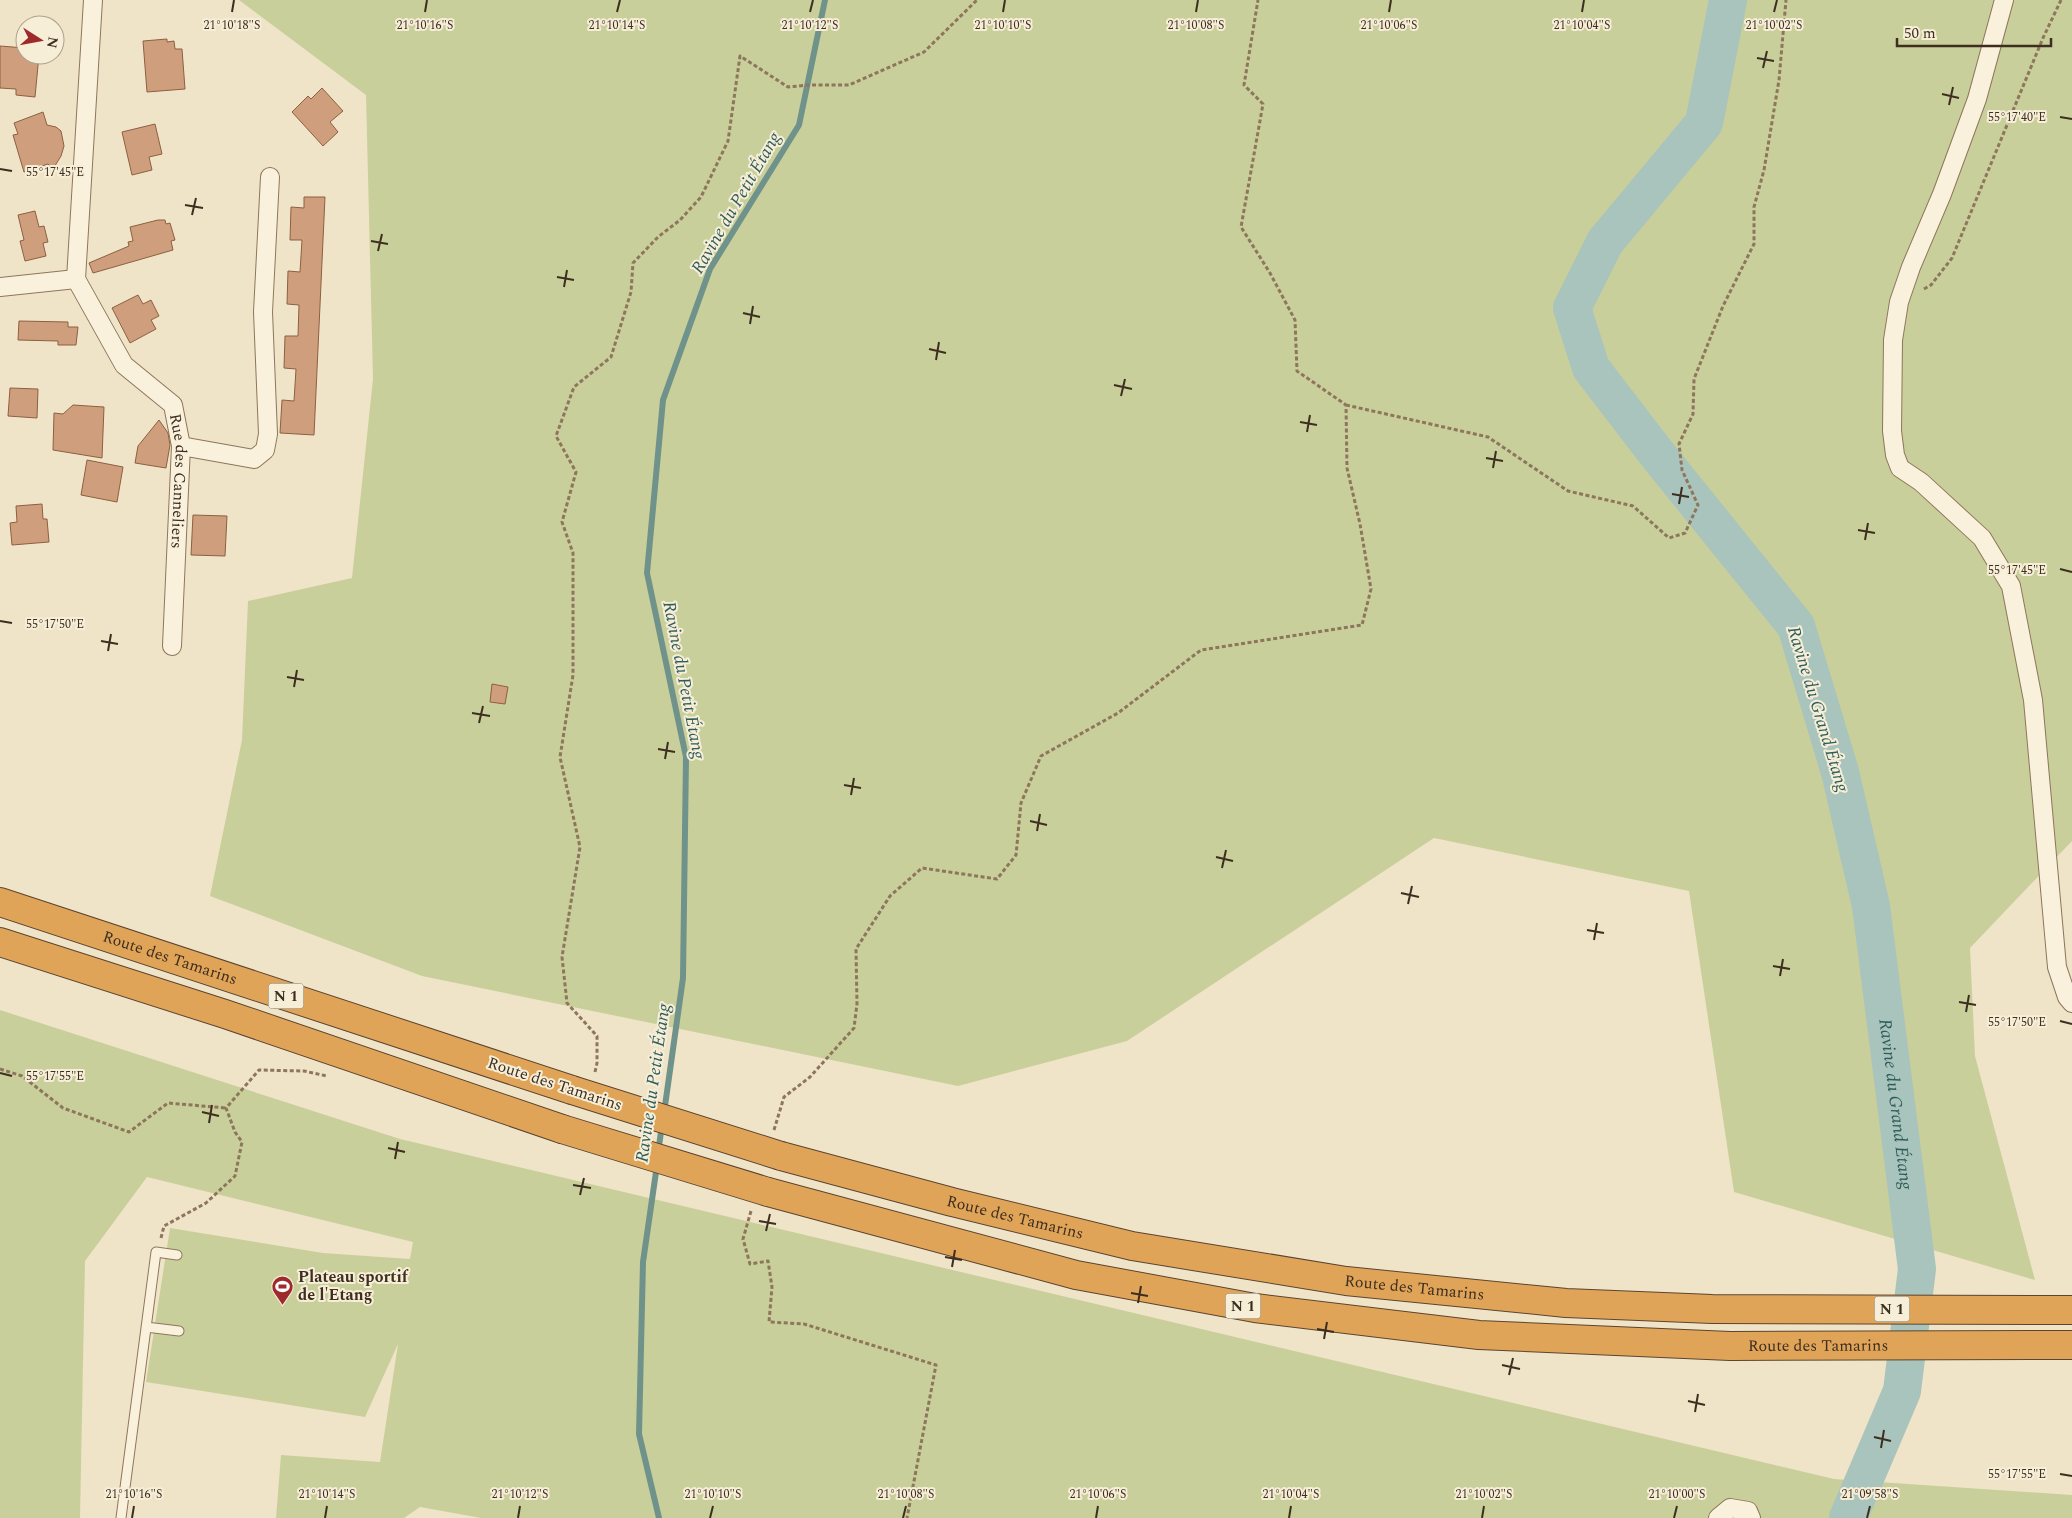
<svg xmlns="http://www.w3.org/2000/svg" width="2072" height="1518" viewBox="0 0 2072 1518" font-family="Spectral,serif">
<rect width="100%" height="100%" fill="#f0e4c8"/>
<!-- green -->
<path fill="#c9cf9b" d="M239,0h1833v841l-102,107 5,108 60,224 -301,-88 -45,-301 -255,-53 -307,203 -169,45 -536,-110 -212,-80 32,-156 6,-139 104,-23 21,-199 -7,-284z
M0,1010l400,129 1434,340 238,16v23h-1591l-61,-11 -16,11h-128l5,-63 99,7 18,-118 -33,73 -219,-35 24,-154 153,25 87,6 3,-17 -266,-65 -62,84 -5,257h-80z"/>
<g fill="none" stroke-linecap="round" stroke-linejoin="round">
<!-- stream -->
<path stroke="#6f938a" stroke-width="6" d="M664,1113l19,-135 3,-221 -39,-184 16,-173 47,-131 89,-144 26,-125
M658,1153l4,-28
M657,1165l-14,97 -4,172 20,84"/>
<!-- river -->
<path stroke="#a9c4bc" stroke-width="38" id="s1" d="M1728,0l-24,123 -99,119 -33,66 19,60 66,86 139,172 44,146 31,134 46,363 -15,122 -54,127"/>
</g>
<!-- building -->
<path fill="#cf9f7d" stroke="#8d5f41" d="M167,39v3l7,-1 1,8h7l3,40 -38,3 -4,-51z
M0,46l25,2v7h14l-4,42 -19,-2v-6l-16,-1z
M322,88l21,23 -13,11 8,10 -15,14 -31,-34 16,-16 3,3z
M43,112l4,13 9,2 5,4 3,15 -3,10 -8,13 -5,-5 -24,8 -11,-37 5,-1 -4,-11z
M155,124l7,30 -13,3 3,13 -20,5 -10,-43z
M304,197h21l-11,238 -34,-2 2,-33 12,1 2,-32 -12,-1 1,-32h13l1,-31 -12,-1 1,-33 12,1 2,-32h-12l1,-33 13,1z
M35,211l4,16 5,-1 4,16 -5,1 3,13 -21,5 -5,-20 4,-1 -6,-25z
M158,220h7l1,4 4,-1 5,17 -4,1 2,9 -80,23 -4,-10 40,-17 -1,-4 5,-1 -3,-14z
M138,295l5,9 8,-4 8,16 -8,4 5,9 -26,14 -18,-35z
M19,321l49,1v5h10l-2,18h-18v-4l-40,-1z
M10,388l28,1 -1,29 -29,-2z
M73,405l31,2 -2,51 -49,-8 1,-37 9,1z
M159,420l9,13 2,12 -4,23 -31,-5 3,-17z
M87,460l36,7 -6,35 -36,-7z
M42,504l1,15h4l2,23 -37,3 -2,-22 7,-1 -1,-16z
M193,515l34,1 -2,40 -34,-1z
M492,684l16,3 -3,17 -15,-2z"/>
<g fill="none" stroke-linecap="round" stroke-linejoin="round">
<defs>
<path id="lane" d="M146,1327l33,4
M121,1518l35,-266 21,3"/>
<g id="street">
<path d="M2004,0l-27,99 -35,95 -31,73 -12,35 -6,38 -1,91 3,24 5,13 21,14 61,56 29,48 22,114 24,267 10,30 5,6"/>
<path d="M76,279l17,-279"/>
<path id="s2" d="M0,287l76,-8 48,86 49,40 8,41 -9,200"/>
<path d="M181,446l73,13 11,-9 3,-16 -5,-122 7,-135"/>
<path d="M1718,1518l12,-10 18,3 3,7"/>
</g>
<g id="highway">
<path id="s3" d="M0,902l572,188"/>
<path d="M0,942l225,72 337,115"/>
<path id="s4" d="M781,1156l171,46 180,44 214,35 220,22 146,6 360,1"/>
<path id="s5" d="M768,1192l308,83 179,33 224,27 251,11 342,-1"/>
</g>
</defs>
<!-- lane casing -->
<use href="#lane" stroke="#8d765c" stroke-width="11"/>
<!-- street casing -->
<use href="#street" stroke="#8d765c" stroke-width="20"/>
<!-- highway casing -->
<use href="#highway" stroke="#5b4430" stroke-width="30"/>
<!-- path -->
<path stroke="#8d765c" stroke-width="3" stroke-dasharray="4 2.5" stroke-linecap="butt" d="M1924,289l7,-4 21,-27 91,-220 18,-38
M1346,405l142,32 80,54 65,15 36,32 16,-5 13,-28 -16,-35 -3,-26 14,-30 1,-35 29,-73 31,-62v-37l10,-37 15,-90 7,-80
M0,1069l22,7 41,32 66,24 39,-29 58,5
M595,1072l2,-9v-27l-30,-33 -5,-46 18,-110 -20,-90 13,-82v-122l-11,-31 14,-50 -20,-36 18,-49 37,-30 20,-65 2,-29 25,-26 22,-17 21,-23 27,-56 12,-85 48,31 20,-2h41l75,-33 53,-52
M774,1130l10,-33 26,-20 44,-49 3,-24 -1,-55 34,-53 32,-28 75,11 19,-24 5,-52 20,-47 77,-43 83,-63 161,-25 9,-36 -11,-65 -13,-56 -1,-63 -49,-34 -2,-51 -25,-47 -29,-46 22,-123 -19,-19 14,-85
M751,1211l-8,28 7,25 18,-3 4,26 -3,35 35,2 132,41 -29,153
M161,1238l3,-12 42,-23 29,-27 7,-34 -7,-10 -9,-24 33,-38 45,1 23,5"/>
<!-- lane -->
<use href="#lane" stroke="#faf1dc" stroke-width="9"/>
<!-- street -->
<use href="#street" stroke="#faf1dc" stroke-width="18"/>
<!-- highway -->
<use href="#highway" stroke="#e0a458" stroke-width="28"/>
<defs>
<path id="highway-bridge" d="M572,1090l209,66
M562,1129l206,63"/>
</defs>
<!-- highway-bridge casing -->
<use href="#highway-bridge" stroke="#5b4430" stroke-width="30" stroke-linecap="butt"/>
<!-- highway-bridge -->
<use href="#highway-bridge" stroke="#e0a458" stroke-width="28"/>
</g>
<!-- ticks -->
<path fill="none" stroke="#3d2e20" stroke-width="2" d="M232,12l2,-12M425,12l2,-12M617,12l3,-12M810,12l3,-12M1003,12l2,-12M1196,12l2,-12M1389,12l2,-12M1582,12l2,-12M1774,12l3,-12M1757,58l17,3M1763,68l4,-17M1942,94l17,4M1949,105l4,-18M2060,117l12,2M0,169l12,2M185,205l18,3M192,215l4,-17M371,241l17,3M378,251l4,-17M557,277l17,3M564,287l3,-17M743,313l17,4M750,324l3,-18M929,349l17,4M936,360l3,-18M1114,385l18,4M1121,396l4,-17M1300,422l17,3M1307,432l3,-17M1486,458l17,3M1493,468l3,-17M1672,494l17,3M1679,504l3,-17M1858,530l17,3M1865,540l3,-17M2060,569l12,3M0,621l12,2M101,641l17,3M108,651l3,-17M287,677l17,3M294,687l3,-17M472,713l18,3M479,723l4,-17M658,749l17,3M665,759l3,-17M844,785l17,3M851,795l3,-17M1030,821l17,4M1037,831l3,-17M1216,857l17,4M1222,868l4,-18M1401,893l18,4M1408,904l4,-18M1587,930l17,3M1594,940l3,-17M1773,966l17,3M1780,976l3,-17M1959,1002l17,3M1966,1012l3,-17M2060,1021l12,3M0,1073l12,3M202,1112l17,4M209,1123l3,-18M388,1148l17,4M395,1159l3,-17M573,1185l18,3M580,1195l4,-17M759,1221l17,3M766,1231l4,-17M945,1257l17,3M952,1267l3,-17M1131,1293l17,3M1138,1303l3,-17M1317,1329l17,3M1324,1339l3,-17M1502,1365l18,4M1509,1375l4,-17M1688,1401l17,4M1695,1412l3,-18M1874,1437l17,4M1881,1448l3,-18M2060,1474l12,2M132,1518l2,-12M325,1518l2,-12M518,1518l2,-12M710,1518l3,-12M903,1518l3,-12M1096,1518l2,-12M1289,1518l2,-12M1482,1518l2,-12M1674,1518l3,-12M1867,1518l3,-12"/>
<!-- icons -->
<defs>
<symbol id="stadium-pin" viewBox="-11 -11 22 30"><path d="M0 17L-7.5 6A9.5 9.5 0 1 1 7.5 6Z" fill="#9e2a2b" stroke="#f7eed8"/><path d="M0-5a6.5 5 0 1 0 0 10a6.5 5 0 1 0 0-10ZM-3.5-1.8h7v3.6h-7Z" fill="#fff"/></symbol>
</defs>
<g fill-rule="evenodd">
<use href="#stadium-pin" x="270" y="1274" width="25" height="34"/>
</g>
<g text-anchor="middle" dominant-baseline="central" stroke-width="4" stroke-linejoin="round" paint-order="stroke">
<!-- shield labels -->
<g fill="#f7eed8" stroke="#756857" stroke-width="1">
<rect x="268.5" y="983.5" width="35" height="25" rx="4"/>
<rect x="1225.5" y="1293.5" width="35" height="25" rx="4"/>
<rect x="1874.5" y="1296.5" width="35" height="25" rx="4"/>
</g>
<g font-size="15" font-weight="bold" fill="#3d2e20">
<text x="286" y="996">N 1</text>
<text x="1243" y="1306">N 1</text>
<text x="1892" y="1309">N 1</text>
</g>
<!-- street labels -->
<g font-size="16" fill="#3d2e20" stroke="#f7eed8">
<text stroke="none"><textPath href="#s2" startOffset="315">Rue des Canneliers</textPath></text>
<text stroke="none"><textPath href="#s3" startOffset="179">Route des Tamarins</textPath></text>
<text transform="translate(555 1084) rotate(18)">Route des Tamarins</text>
<text stroke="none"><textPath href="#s4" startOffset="242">Route des Tamarins</textPath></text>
<text stroke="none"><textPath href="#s4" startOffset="648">Route des Tamarins</textPath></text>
<text stroke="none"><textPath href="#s5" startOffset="1066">Route des Tamarins</textPath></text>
</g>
<!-- poi labels -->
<g font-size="16" font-weight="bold" fill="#3d2e20" stroke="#f7eed8" text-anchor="start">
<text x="298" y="1277">Plateau sportif<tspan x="298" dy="18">de l'Etang</tspan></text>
</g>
<!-- water labels -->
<g font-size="18" font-style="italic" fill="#2f5d5a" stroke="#f7eed8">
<text transform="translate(736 203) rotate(-60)">Ravine du Petit Étang</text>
<text transform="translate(684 680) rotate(79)">Ravine du Petit Étang</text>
<text transform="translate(1818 709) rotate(73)">Ravine du Grand Étang</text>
<text transform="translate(653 1083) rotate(-82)">Ravine du Petit Étang</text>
<text stroke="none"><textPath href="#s1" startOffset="1236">Ravine du Grand Étang</textPath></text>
</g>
</g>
<g font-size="12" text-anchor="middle" fill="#3d2e20" stroke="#f7eed8" stroke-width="4" stroke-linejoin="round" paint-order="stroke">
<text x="232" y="29">21°10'18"S</text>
<text x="425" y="29">21°10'16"S</text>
<text x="617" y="29">21°10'14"S</text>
<text x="810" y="29">21°10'12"S</text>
<text x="1003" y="29">21°10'10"S</text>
<text x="1196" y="29">21°10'08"S</text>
<text x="1389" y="29">21°10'06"S</text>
<text x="1582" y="29">21°10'04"S</text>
<text x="1774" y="29">21°10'02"S</text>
<text x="2017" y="121">55°17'40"E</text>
<text x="55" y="176">55°17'45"E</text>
<text x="2017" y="574">55°17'45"E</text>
<text x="55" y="628">55°17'50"E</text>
<text x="2017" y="1026">55°17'50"E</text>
<text x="55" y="1080">55°17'55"E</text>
<text x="2017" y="1478">55°17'55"E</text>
<text x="134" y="1498">21°10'16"S</text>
<text x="327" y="1498">21°10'14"S</text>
<text x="520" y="1498">21°10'12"S</text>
<text x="713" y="1498">21°10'10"S</text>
<text x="906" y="1498">21°10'08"S</text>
<text x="1098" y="1498">21°10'06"S</text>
<text x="1291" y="1498">21°10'04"S</text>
<text x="1484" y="1498">21°10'02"S</text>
<text x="1677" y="1498">21°10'00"S</text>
<text x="1870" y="1498">21°09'58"S</text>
</g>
<!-- north arrow -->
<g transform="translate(40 40) rotate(101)"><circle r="24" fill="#f7eed8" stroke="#ada18e"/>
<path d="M0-4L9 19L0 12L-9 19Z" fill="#9e2a2b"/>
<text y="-8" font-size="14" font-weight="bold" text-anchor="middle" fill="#3d2e20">N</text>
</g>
<!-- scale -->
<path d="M1897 38v8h154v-8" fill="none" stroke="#3d2e20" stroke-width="2.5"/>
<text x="1904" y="38" font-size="15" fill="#3d2e20" stroke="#f7eed8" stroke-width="4" paint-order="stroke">50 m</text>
</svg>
